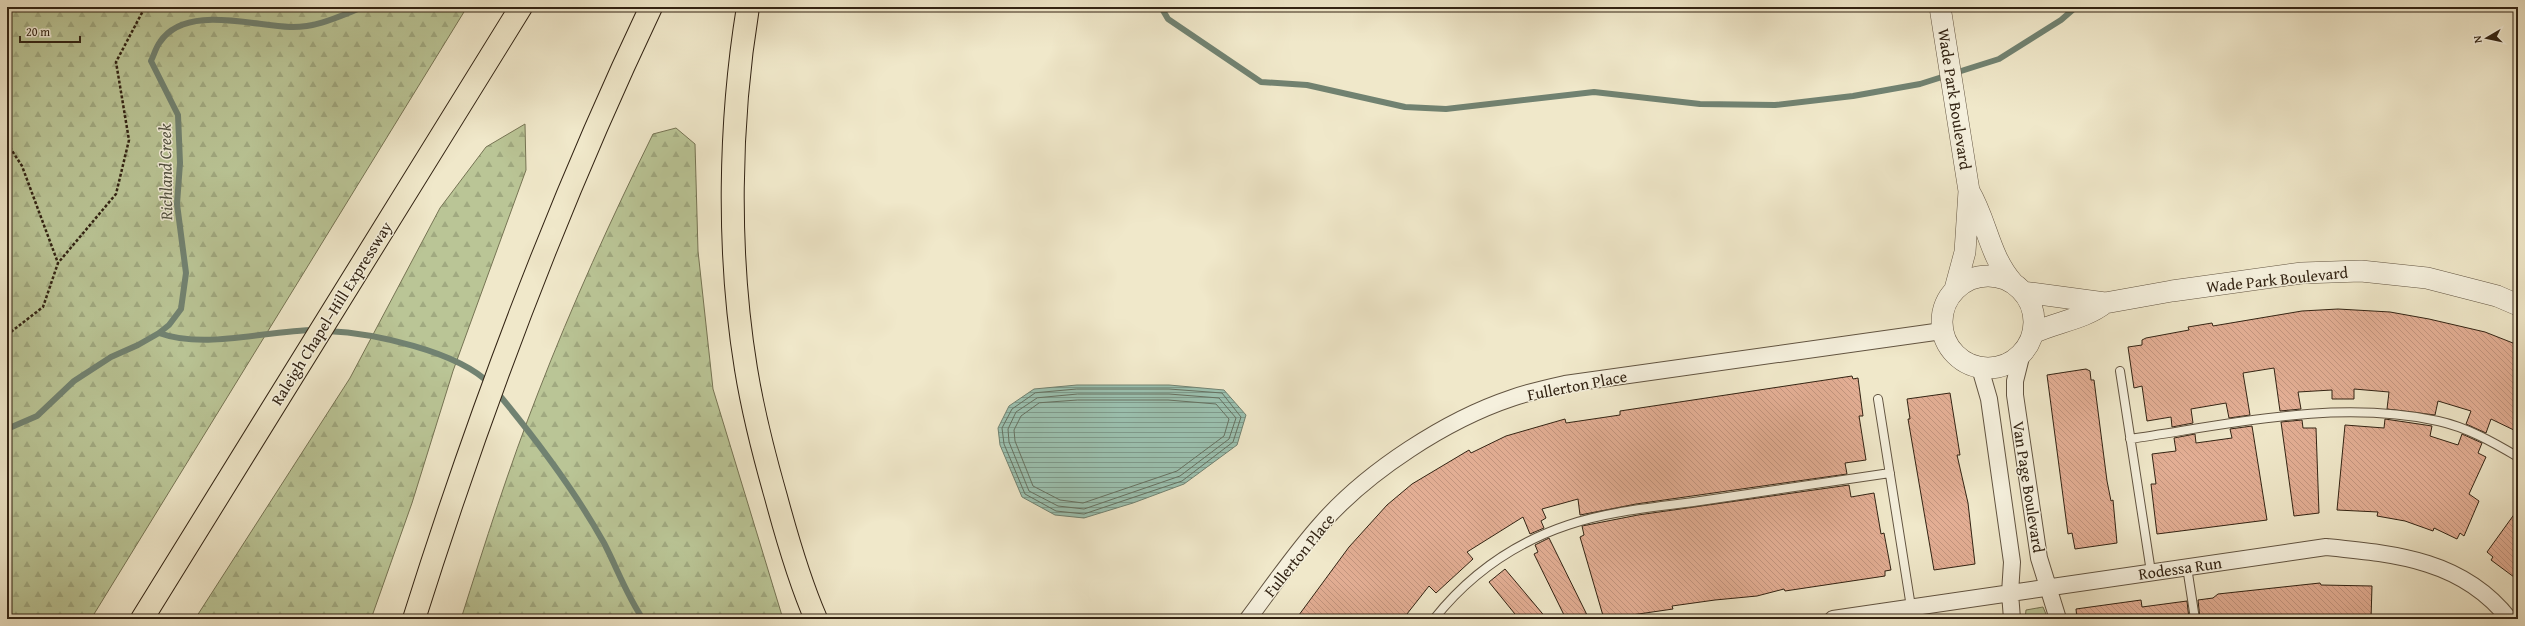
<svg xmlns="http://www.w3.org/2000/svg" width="2525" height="626" viewBox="0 0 2525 626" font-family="'Gentium Book Plus',serif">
<defs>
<pattern id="forest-firs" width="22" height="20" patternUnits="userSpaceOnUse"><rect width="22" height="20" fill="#bac596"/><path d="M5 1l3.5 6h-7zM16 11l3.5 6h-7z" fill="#a0a980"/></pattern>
<pattern id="park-crowns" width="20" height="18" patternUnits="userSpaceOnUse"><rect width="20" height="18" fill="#bac596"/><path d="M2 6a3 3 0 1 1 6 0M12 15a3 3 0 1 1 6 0" fill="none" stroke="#a0a980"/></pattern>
<pattern id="water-rules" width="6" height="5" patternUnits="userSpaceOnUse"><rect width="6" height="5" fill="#9bc1b0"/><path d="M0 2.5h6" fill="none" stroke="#7f9c8e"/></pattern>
<pattern id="building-back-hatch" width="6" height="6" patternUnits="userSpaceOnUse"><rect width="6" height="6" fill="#e3ae94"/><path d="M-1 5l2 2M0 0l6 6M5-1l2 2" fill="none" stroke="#c3957f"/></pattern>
</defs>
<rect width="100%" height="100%" fill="#f0e8ca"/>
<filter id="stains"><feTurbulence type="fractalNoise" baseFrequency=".005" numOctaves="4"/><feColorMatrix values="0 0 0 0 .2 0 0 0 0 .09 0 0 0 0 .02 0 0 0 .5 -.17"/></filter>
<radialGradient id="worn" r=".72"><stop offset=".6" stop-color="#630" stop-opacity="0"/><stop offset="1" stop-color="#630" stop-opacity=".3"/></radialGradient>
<!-- forest -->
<path fill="url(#forest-firs)" stroke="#767454" d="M7,7h460l-376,612h-84z
M525,124l1,46 -73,201 -41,132 -41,116h-176l155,-241 90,-170 46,-61z
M676,128l19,16 3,107 15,138 70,230h-322c24,-76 48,-152 77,-226 34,-88 73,-174 115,-259z"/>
<!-- park -->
<path fill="url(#park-crowns)" stroke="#767454" d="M2043,607l5,12h-23l1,-9z"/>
<!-- water -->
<path fill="url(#water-rules)" stroke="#718271" d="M1077,385h92l55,5 22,25 -9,30 -53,39 -51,19 -49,15 -29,-3 -33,-18 -22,-52 -2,-17 11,-22 25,-17z"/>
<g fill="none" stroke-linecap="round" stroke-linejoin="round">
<!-- shore -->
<path stroke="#667262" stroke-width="1" d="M1077,389h92l53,4 19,24 -8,25 -51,39 -98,33 -28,-3 -31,-17 -21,-50 -2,-16 10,-19 23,-16z
M1078,394h91l50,4 17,20 -7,21 -49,37 -96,33 -26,-3 -29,-15 -20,-49 -1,-13 8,-17 21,-14z
M1078,400h90l48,4 13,15 -5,17 -47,35 -94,32 -23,-3 -27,-14 -18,-45 -1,-11 7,-14 18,-13z"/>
<!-- stream -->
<path stroke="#718271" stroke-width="6" d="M1161,7l7,12 93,63 46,3 98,22 41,2 148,-17 106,12 75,1 78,-9 67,-12 79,-25 62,-39 15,-13
M327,331c46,2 130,20 163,53
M159,333c47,17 107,-3 157,-3
M496,391c39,47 78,98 108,152 13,25 23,53 39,76
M7,429l30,-13 37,-35 37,-24 27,-12 21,-12 10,-8 12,-16 5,-36 -9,-69 3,-41 -2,-48 -27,-54c3,-6 5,-14 9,-19 25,-38 93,-16 130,-15 26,1 50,-11 73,-20"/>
</g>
<!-- building -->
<path fill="url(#building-back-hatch)" stroke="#322313" d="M2338,309l52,3 39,7 56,13 33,13v87l-27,-13 -5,14 -20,-9 5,-13 -33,-10 -3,14 -48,-6 2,-17 -35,-3v10h-22v-9l-34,2 3,17 -21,2 -6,-43 -31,5 7,42 -21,3 -3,-15 -35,6 2,14 -21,4 -1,-10 -24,4 -5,-35 -8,2 -6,-41 14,-2v-5l4,-2 43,-8 -1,-3 24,-4 1,3 89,-15z
M2086,369l4,2 1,9h3l13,101 4,20 2,-1 4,43 -42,6 -3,-16 -4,1 -21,-159z
M1852,376l1,3 5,-1 5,38h-4l7,44 -21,3 2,11 -211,30 -56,11 -2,-16 -36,10 4,9 -5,3 3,7 -14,6 -7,-17 -56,35 6,7 -37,34 -7,-7 -26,33h-107l53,-72 38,-42 25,-21 57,-34 2,3 35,-17 59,-17 1,4 54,-8v-4z
M1950,393l10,62h-3l11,48 7,61 -41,6 -26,-151h2l-3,-20z
M2385,419l47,7 -2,10 28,9 4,-11 20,9 -4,10 8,4 -17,37 10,7 -15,35 -4,-3 -3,6 -23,-11 -1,3 -28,-10 -28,-5 1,-4 -41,-2 8,-85 39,3z
M2302,420l1,8h13l3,85 -25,3 -13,-94z
M2252,426l15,94 -110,14 -6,-50h5l-4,-30 24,-3 -2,-13 21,-4 1,9 36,-5 -2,-9z
M1849,485l2,12 23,-4 7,41 3,-1 7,37 -6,1v5l-100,15 -1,-2 -27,7 -42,4 -43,6 1,3 -69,10 -24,-82 4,-2 -2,-9 56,-11z
M2518,509v71l-27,-20 2,-3 -6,-5z
M1549,538l40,81h-23l-32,-65 4,-2 -3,-7z
M1505,569l42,50h-28l-30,-37z
M2320,583l1,2 51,1 -1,33h-171l-2,-19 15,-2 5,-4z
M2141,600l1,7 45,-6 2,18h-112l-1,-10z"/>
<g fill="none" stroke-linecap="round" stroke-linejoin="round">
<defs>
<path id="service" d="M2120,371l31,201
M1878,399l33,208
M2130,439c102,-15 206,-40 308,-18 28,6 55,21 80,36
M2187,567l8,52
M1434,619c35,-44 80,-76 134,-94 43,-15 94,-18 139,-25 61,-9 122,-18 183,-27"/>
<path id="minor" d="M2022,353l-7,28v14l24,163 19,61
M1980,368l9,31 23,163 -2,31 2,26
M1248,619c24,-32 47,-66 74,-96 46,-52 124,-103 190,-125 17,-6 35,-10 53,-14l377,-53
M1833,619l493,-72c70,7 137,13 183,72"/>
<path id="tertiary" d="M1940,7l29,184c18,30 20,65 44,92
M1942 322a46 46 0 1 1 92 0a46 46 0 1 1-92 0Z
M1955,289l10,-37 4,-61
M2023,292l82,11 67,-12 130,-18 59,-2 66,7 70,18 21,9
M2033,333c23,-11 52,-14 72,-30"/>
<path id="motorway" d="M748,7c-19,116 -21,246 -2,362 7,43 18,86 30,128 11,41 23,83 40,122
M142,619l379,-612
M414,619c66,-209 143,-414 237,-612"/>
</defs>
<!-- service casing -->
<use href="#service" stroke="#625441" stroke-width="10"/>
<!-- minor casing -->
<use href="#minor" stroke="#625441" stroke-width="18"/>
<!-- tertiary casing -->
<use href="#tertiary" stroke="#625441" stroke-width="22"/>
<!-- motorway casing -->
<use href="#motorway" stroke="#322313" stroke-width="24"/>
<!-- path -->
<path stroke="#322313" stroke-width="2.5" stroke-dasharray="3 2" stroke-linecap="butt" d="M7,143l15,23 36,97
M7,335l36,-28 15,-44 58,-69 13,-54 -13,-78 29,-55"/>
<!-- service -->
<use href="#service" stroke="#f5f0dd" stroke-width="8"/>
<!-- minor -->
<use href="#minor" stroke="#f5f0dd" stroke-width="16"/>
<!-- tertiary -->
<use href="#tertiary" stroke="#f5f0dd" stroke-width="21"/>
<!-- motorway -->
<use href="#motorway" stroke="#f0e8ca" stroke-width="22"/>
</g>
<g text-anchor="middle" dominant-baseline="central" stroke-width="3" stroke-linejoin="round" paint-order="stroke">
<!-- street labels -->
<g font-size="16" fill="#322313" stroke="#f5f0dd">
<text transform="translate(1955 99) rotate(81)">Wade Park Boulevard</text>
<text transform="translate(2277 279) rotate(-6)">Wade Park Boulevard</text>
<text transform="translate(331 313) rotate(-58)">Raleigh Chapel–Hill Expressway</text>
<text transform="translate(1577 385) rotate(-11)">Fullerton Place</text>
<text transform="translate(2029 487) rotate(81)">Van Page Boulevard</text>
<text transform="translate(1299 555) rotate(-51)">Fullerton Place</text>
<text transform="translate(2180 568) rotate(-8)">Rodessa Run</text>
</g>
<!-- water labels -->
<g font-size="17" font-style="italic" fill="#525242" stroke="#f5f0dd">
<text transform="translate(165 172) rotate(-91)">Richland Creek</text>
</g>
</g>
<!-- margin -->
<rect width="2525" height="626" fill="none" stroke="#f0e8ca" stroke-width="24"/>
<rect x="8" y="8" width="2509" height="610" fill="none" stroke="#322313" stroke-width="2"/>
<rect x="12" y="12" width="2501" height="602" fill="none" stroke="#322313"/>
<!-- north arrow -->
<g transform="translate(2487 38) rotate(261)" stroke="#f5f0dd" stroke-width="3" paint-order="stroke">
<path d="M0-3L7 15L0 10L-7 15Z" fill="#322313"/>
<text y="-6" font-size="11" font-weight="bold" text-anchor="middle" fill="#322313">N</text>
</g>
<!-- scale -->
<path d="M20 36v6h60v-6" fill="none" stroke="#322313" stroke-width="2"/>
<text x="26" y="36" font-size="12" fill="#322313" stroke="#f5f0dd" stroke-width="3" paint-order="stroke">20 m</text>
<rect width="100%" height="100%" filter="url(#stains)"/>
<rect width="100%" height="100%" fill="url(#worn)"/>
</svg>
